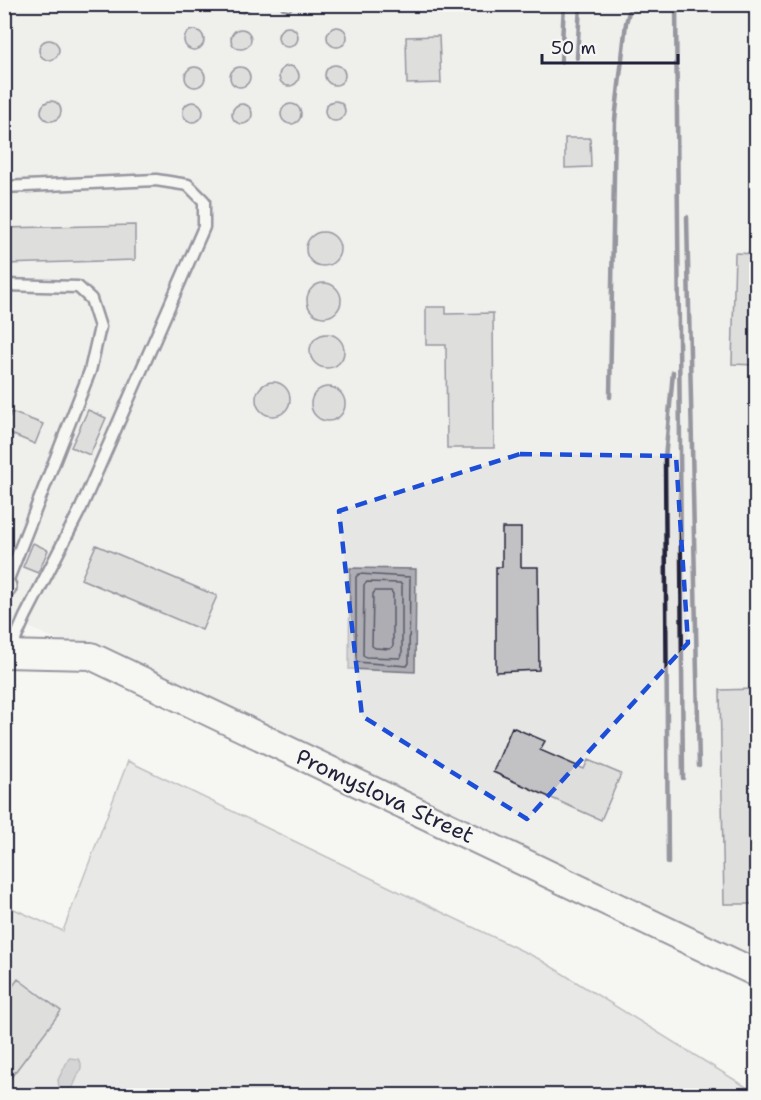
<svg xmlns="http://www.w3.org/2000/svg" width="761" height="1100" viewBox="0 0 761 1100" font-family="'Shantell Sans',sans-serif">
<rect width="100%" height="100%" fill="#f6f6f2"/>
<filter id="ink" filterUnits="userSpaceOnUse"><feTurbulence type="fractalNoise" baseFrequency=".0167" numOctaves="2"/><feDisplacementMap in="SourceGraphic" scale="12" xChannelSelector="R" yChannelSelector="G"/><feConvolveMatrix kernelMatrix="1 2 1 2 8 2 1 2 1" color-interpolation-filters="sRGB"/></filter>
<g filter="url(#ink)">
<!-- built -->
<path fill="#e6e6e4" d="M5,5h751v957l-751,-346z"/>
<!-- green -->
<path fill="#d7d7d7" stroke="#7c7c89" stroke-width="1.5" d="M128,761l411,198 217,134v3h-751v-191l58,26z"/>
<!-- water -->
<path fill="#adadb3" stroke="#757583" stroke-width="1.5" d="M350,568l66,1 -1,103 -66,-3z
M69,1058l9,1 3,4v5l-8,19 -8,3 -6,-3 -1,-7z"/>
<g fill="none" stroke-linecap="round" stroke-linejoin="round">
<!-- shore -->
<path stroke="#5a5a6b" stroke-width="1.5" d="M359,574l51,3 -1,86 -2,3 -51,-4v-85z
M367,582l33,1 2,1v71l-2,3 -34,-1 -3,-2 1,-70z
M375,591h16l2,3v52l-3,3 -15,-1 -3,-2 1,-52z"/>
</g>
<!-- building -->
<path fill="#c2c2c4" stroke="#22223b" stroke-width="1.5" d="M182,4h19l-4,7 -4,1 -7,-1z
M231,4h20l-1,5 -7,4 -8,-2z
M278,4h19l-8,7 -7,-2z
M345,4l-7,5 -8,-2 -2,-3z
M278 37a10 10 0 1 1 20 0a10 10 0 1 1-20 0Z
M327 37a10 10 0 1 1 20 0a10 10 0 1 1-20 0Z
M231 39a10 10 0 1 1 20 0a10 10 0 1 1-20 0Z
M184 40a10 10 0 1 1 20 0a10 10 0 1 1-20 0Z
M439,36l2,47 -34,1 -1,-47z
M39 50a10 10 0 1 1 20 0a10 10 0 1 1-20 0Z
M325 75a10 10 0 1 1 20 0a10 10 0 1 1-20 0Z
M279 76a10 10 0 1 1 20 0a10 10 0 1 1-20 0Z
M185 77a10 10 0 1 1 20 0a10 10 0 1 1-20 0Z
M230 77a10 10 0 1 1 20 0a10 10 0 1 1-20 0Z
M325 111a10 10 0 1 1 20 0a10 10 0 1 1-20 0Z
M41 111a10 10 0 1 1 20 0a10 10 0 1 1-20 0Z
M183 112a10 10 0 1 1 20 0a10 10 0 1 1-20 0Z
M281 114a10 10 0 1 1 20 0a10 10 0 1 1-20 0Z
M232 114a10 10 0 1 1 20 0a10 10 0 1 1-20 0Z
M565,138h25l1,29 -26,1z
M135,225v35l-131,4v-36z
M306 249a17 17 0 1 1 34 0a17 17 0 1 1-34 0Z
M735,253l21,1v111l-24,-1z
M307 300a17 17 0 1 1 34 0a17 17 0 1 1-34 0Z
M426,307h20v7l47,-1 1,135h-47l-1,-103h-20z
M310 351a17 17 0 1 1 34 0a17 17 0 1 1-34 0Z
M256 399a17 17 0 1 1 34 0a17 17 0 1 1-34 0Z
M311 404a17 17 0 1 1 34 0a17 17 0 1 1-34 0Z
M88,410l18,8 -16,37 -19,-8z
M11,412l32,12 -8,20 -31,-13z
M502,528h19v39h17l1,103 -43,2v-105h6z
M33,543l15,7 -10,23 -15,-6z
M96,545l121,51 -15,34 -121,-51z
M756,689v215h-32l-4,-214z
M512,727l33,14 -5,9 44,19 4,-9 33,14 -20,46 -108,-48z
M18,979l43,32 -55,73 -2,-1v-85z"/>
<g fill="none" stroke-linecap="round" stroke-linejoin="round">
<defs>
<path id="service" d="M4,187l152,-7 32,5 16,16v26l-123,281 -56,109 -16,36
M4,285l74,2 13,12 9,28 -10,44 -85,216"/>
<path id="minor" d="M4,587h1"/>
<path id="tertiary" d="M4,654l87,2 665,317"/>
</defs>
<!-- service casing -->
<use href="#service" stroke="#22223b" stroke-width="15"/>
<!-- minor casing -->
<use href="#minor" stroke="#22223b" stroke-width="26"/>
<!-- tertiary casing -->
<use href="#tertiary" stroke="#22223b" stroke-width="30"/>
<!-- service -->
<use href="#service" stroke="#f6f6f2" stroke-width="10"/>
<!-- minor -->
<use href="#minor" stroke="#f6f6f2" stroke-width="21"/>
<!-- tertiary -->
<use href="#tertiary" stroke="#f6f6f2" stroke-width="26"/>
<!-- rail -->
<path stroke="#22223b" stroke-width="4.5" d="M676,4l7,774
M577,58l3,-54
M561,62l3,-58
M687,217l12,549
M610,397l5,-277 11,-97 5,-19
M668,863l-3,-404 8,-87"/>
</g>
</g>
<!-- marked area -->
<path d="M0 0H761V1100H0ZM520,454l156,2 12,187 -161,176 -165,-103 -23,-205z" fill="#f6f6f2" fill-opacity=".55" fill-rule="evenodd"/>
<path fill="none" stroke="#1d4ed8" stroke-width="4.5" stroke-dasharray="12 8" stroke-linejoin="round" d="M520,454l156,2 12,187 -161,176 -165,-103 -23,-205z"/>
<g text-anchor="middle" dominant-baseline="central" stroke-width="4.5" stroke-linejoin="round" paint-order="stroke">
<!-- street labels -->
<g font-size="22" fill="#22223b" stroke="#f6f6f2">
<text transform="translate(385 796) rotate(25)">Promyslova Street</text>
</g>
</g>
<!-- margin -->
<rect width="761" height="1100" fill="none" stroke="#f6f6f2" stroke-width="24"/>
<rect x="12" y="12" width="737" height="1076" fill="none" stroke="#22223b" stroke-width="2" filter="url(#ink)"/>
<!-- scale -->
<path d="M542 54v9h136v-9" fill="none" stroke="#22223b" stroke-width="3"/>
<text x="551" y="54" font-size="18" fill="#22223b" stroke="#f6f6f2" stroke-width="4.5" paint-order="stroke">50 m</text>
</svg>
